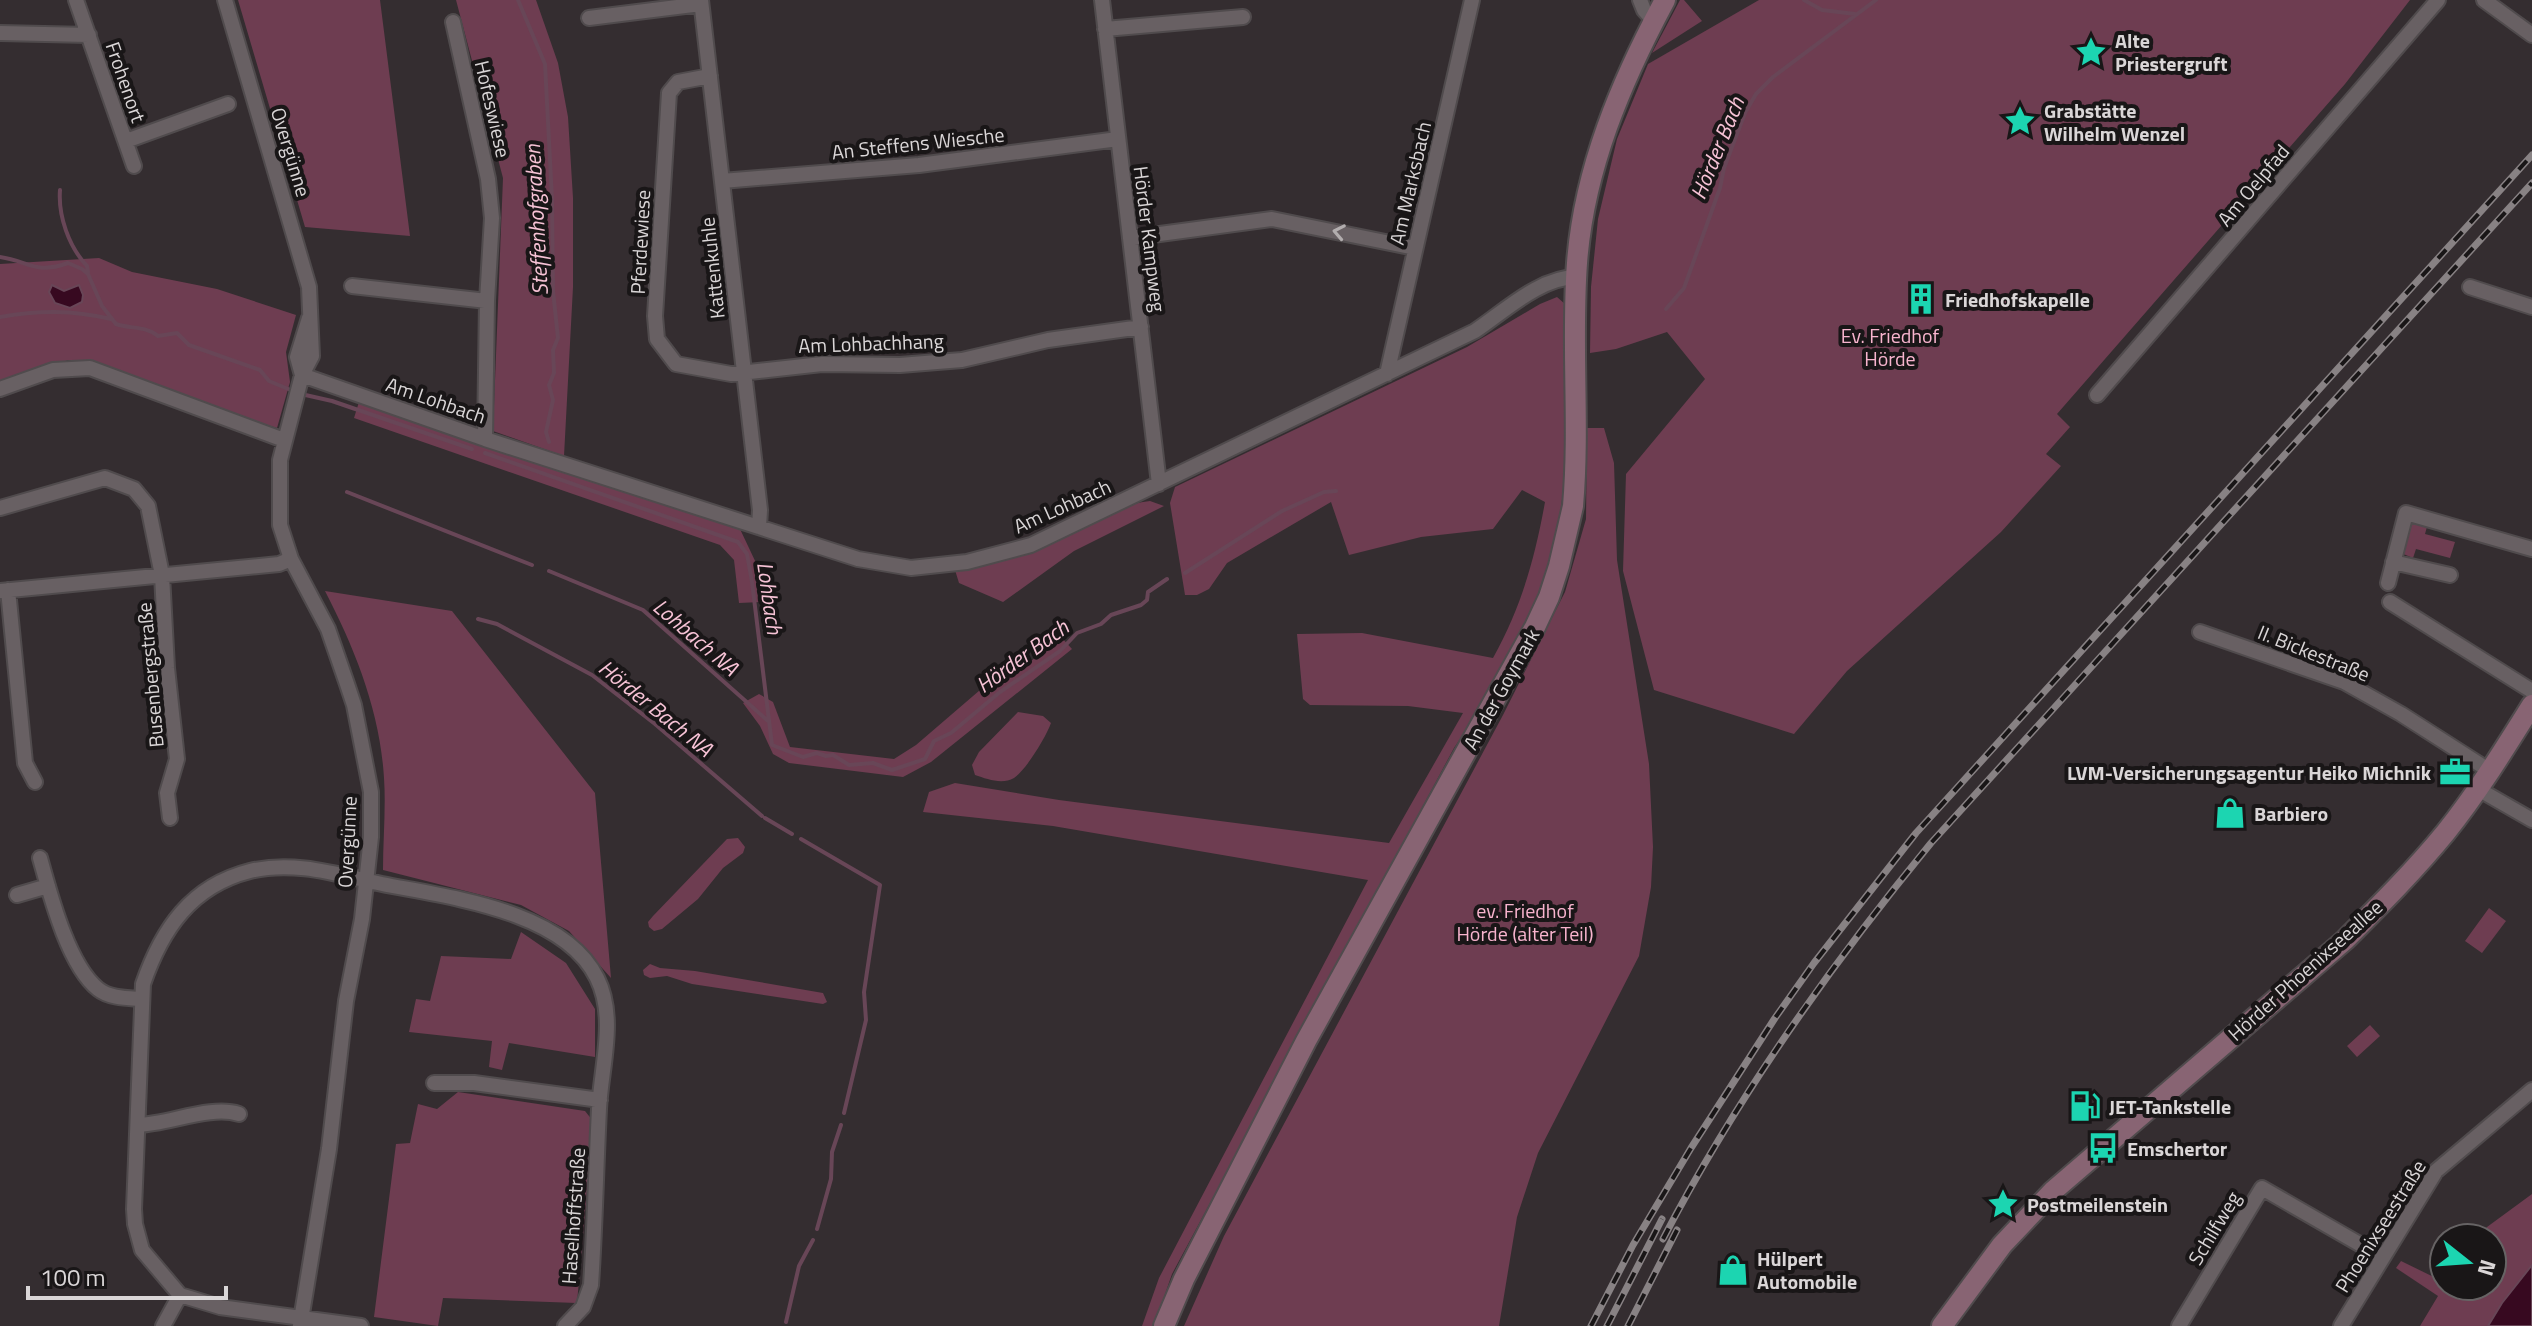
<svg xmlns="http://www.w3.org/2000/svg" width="2532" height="1326" viewBox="0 0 2532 1326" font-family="'Titillium Web',sans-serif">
<rect width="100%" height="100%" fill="#342d30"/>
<!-- green -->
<path fill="#6e3d51" d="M238,0h142l30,236 -105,-9z
M456,0h80l22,63 10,54 5,81v89l-9,169 -71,-25 10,-253z
M1680,0h4l18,21 -50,32z
M1759,0h651l-65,84 -288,330 13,13 -24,27 15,12 -60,66 -154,139 -53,63 -140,-44 -31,-119 3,-97 79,-95 -38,-47 -51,17 -26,4 1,-66 7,-68 19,-80 31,-75z
M99,258l33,14 85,17 79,26 -10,37 4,30 -13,46 -66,-20 -114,-45 -29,-3 -68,24v-120z
M1557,297l8,7c0,75 5,152 -7,226 -13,73 -62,157 -104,218l-282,526 -18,52h-12l17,-48 209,-398 -315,-54 -130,-14 6,-20 26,-9 104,17 330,43 74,-130 -55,-7 -98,-1 -7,-6 -6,-65 65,-1 131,25c28,-50 42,-100 52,-156l-23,-12 -29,39 -72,8 -72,18 -18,-53 -104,61 -18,26 -12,6h-12l-15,-92 5,-16 292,-140 73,-43z
M359,402l381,127 17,36 4,37 -22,1 -5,-43 -14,-15 -366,-127z
M1587,428h17l10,35 3,97 32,204 4,83 -2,40 -12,69 -101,197 -21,64 -18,109h-315l40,-90 279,-521 62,-123 21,-73z
M1150,501l14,5 -90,45 -71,51 -44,-19 -4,-13c31,-6 62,-12 91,-25 34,-16 68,-40 104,-44z
M2414,522l14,1 -3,11 30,8 -5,16 -34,-9 -3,9 -12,-5 8,-27z
M325,591l127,20 143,182 16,185 -42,-47 -48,-26 -138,-35c0,-30 3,-62 1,-92 -4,-67 -29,-129 -59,-187z
M1062,638l10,11 -141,113 -28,15 -114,-14 -16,-9 -13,-28 -17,-23 16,-9 14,8 17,45 104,12 22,-14 78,-67 18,-3z
M1018,712l25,4 8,7c-5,14 -25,47 -37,55 -12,7 -27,1 -39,-3l-3,-10 7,-13z
M738,838l7,9 -2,6 -20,15 -25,31 -36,30 -8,2 -5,-4 -1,-5 5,-6 74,-77z
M2489,908l17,13 -24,32 -17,-12z
M521,932l45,31 29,46v48l-86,-14 -7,27 -13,-3 3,-26 -83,-9 7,-33 14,2 11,-45 70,3z
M650,964l10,4 35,3 128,22 4,9 -4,2 -131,-20 -25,-8 -17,2 -6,-3 -1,-5z
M2370,1025l10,11 -23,21 -10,-11z
M458,1092l127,19 8,10 -16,182 -134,-5 -5,28 -64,-9 22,-173 14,-1 8,-39 19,5z
M2532,1194v132h-112l18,-30 -42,-28 5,-7 43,21v4h48v-48h-14l9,-11z"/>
<!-- water -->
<path fill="#370920" stroke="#684657" stroke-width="2" d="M52,285l12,6 15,-6 4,10 -1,7 -12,6 -15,-5 -6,-11z
M2532,1265v61h-44l14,-23z"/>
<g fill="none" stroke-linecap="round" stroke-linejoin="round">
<!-- stream -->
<path stroke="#684657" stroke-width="4" d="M518,0l27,64 7,135 1,92 5,47 -5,12 1,23 -5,12 4,15 -7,32 3,10
M1804,0l18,10 33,4
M60,190c-2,26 9,57 27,76l1,6
M0,257c29,4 35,18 68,6l14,6 6,5 14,32 14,18c14,5 31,2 42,12l19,-3 12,12 71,25 9,11 24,10
M1666,309l18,-21 36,-100 4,-20 21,-55 11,-19 17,-17 103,-77
M0,317c39,-7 72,-7 111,2
M301,394l31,7 140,48
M485,453l253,89 9,12 5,28 20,163 31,12 14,-4 9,3 7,-1 16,10 24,-2 19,7 33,-11 9,-18 17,-8 49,-41 60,-41 17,-18 24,-9 10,-9 30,-10 6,-5 1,-8 19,-13
M347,492l185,73
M549,571l94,39 125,111
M1185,573l97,-62 42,-19 12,-1
M478,619l19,5 95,51 63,49 107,92
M765,818l27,16
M801,839l79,46 -16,107 2,28 -22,93
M817,1229l14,-50 1,-27 9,-27
M786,1322l13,-56 14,-26"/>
<defs>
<path id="street" d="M76,0l58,166
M225,0l84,287 3,69 -10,19 -22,85v65l11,34 37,70 19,55 7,21 17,87v45l-9,82 -16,82 -17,148 -29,177
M701,0l59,510 -1,17
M1102,0l57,484
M1640,0l4,10 10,11
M2484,0l48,35
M589,18l112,-14
M453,22l35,157 4,39 -5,83 -2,138
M1105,29l138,-12
M0,33l89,2
M710,76l-32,6 -9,11 -14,223 2,23 19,25 55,10 91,-10 78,1 62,-5 86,-20 93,-13
M126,141l102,-37
M722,181l197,-16 199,-26
M1130,238l142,-19 143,29
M352,286l135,15
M2470,287l62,20
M1387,374l85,-374
M302,375l183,64 373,120 53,9 56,-6 64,-17 444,-214c30,-20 65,-54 102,-54
M302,375l-5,-18 12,-39
M0,389l53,-19 37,-2 194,72
M2097,395l341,-395
M0,508l105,-30 29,11 14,17 14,69 5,93 10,91 -10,34 3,25
M2393,562l57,13
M2388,583l18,-70 126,36
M8,590l17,173 10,19
M0,591l279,-27 12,-5
M2390,602l142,89
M2200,632l144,50 57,32 89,57
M2478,789l54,31
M40,858c10,36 28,107 58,131 11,9 29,9 43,10
M17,895l31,-9
M434,1083h40l126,17
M138,1125c31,-1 73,-20 101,-11
M163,1326l17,-31
M361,1326l-141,-19 -40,-12 -38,-45 -7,-26 -1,-15 9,-225c19,-55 48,-98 107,-113 45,-11 89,4 132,13 65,13 182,26 215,94 20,40 4,89 2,131 -3,59 -4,117 -8,176l-8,22 -18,19
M2179,1326l83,-138 120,69
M2341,1326l95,-155 96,-81"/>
<path id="secondary" d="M1164,1326l20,-47 122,-238 229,-414 14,-30 10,-31 14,-60c7,-81 -2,-162 4,-243 7,-94 44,-181 88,-263
M1942,1326l60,-81 51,-54 292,-251c35,-35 70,-70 101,-108 32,-40 59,-84 86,-127"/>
</defs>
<!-- street casing -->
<use href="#street" stroke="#504b4d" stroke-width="18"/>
<!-- secondary casing -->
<use href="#secondary" stroke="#504b4d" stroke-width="24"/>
<!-- street -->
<use href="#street" stroke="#686063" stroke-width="14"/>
<!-- secondary -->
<use href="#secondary" stroke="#886473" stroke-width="20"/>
<defs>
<path id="rail" d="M1663,1239c74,-142 166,-272 268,-396l601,-660
M1591,1326l42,-81 58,-97 84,-130 39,-55 102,-130 616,-678
M1607,1326l55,-107
M1628,1326l49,-96"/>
</defs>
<!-- rail casing -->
<use href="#rail" stroke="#888284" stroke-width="7"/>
<!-- rail -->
<use href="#rail" stroke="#191617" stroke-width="4" stroke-dasharray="12" stroke-linecap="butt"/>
</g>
<!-- one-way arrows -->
<defs><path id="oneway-chevron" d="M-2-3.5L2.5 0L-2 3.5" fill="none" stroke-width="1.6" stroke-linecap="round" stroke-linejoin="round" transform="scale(2)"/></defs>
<use stroke="#b2adae" href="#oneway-chevron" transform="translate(1339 232) rotate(-169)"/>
<!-- icons -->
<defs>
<symbol id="sight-bare" viewBox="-9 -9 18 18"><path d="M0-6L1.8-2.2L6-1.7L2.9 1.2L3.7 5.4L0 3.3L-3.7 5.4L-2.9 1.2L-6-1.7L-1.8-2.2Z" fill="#1cd5b1" stroke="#191617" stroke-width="2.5" paint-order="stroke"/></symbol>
<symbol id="building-bare" viewBox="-9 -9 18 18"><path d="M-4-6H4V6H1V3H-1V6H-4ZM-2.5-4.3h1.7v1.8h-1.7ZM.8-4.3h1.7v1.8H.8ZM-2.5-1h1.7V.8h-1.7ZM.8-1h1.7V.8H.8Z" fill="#1cd5b1" stroke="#191617" stroke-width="2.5" paint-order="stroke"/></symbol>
<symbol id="office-bare" viewBox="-9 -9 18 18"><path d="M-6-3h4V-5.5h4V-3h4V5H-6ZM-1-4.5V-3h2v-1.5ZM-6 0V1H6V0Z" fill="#1cd5b1" stroke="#191617" stroke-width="2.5" paint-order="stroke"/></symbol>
<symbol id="shop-bare" viewBox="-9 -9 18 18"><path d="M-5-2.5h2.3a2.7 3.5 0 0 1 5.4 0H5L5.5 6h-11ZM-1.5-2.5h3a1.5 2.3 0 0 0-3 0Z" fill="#1cd5b1" stroke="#191617" stroke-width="2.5" paint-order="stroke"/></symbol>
<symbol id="fuel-bare" viewBox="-9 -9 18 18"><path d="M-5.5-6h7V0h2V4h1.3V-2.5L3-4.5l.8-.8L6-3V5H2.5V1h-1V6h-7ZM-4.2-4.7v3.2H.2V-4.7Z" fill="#1cd5b1" stroke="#191617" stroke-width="2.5" paint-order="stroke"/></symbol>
<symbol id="bus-bare" viewBox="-9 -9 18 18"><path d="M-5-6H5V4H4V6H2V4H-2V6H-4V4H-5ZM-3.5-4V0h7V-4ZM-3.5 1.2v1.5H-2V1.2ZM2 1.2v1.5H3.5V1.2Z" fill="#1cd5b1" stroke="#191617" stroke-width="2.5" paint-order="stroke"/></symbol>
</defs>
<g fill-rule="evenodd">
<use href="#sight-bare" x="2069" y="30" width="44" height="44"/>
<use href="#sight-bare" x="1998" y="99" width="44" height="44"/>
<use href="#building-bare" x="1899" y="277" width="44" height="44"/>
<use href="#office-bare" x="2433" y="750" width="44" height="44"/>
<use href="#shop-bare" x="2208" y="791" width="44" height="44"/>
<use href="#fuel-bare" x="2063" y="1084" width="44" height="44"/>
<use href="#bus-bare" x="2081" y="1126" width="44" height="44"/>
<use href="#sight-bare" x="1981" y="1182" width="44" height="44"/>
<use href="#shop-bare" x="1711" y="1248" width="44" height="44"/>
</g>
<g text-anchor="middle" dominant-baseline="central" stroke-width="8" stroke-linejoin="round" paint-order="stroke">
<!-- poi labels -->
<g font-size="20" font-weight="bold" fill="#dad6d7" stroke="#191617" text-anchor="start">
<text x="2115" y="40">Alte<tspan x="2115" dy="23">Priestergruft</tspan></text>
<text x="2044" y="110">Grabstätte<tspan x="2044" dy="23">Wilhelm Wenzel</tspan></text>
<text x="1945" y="299">Friedhofskapelle</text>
<text x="2431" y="772" text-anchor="end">LVM-Versicherungsagentur Heiko Michnik</text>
<text x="2254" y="813">Barbiero</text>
<text x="2109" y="1106">JET-Tankstelle</text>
<text x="2127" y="1148">Emschertor</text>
<text x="2027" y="1204">Postmeilenstein</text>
<text x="1757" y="1258">Hülpert<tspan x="1757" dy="23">Automobile</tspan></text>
</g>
<!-- street labels -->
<g font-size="20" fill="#dad6d7" stroke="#191617">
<text transform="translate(126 82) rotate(71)">Frohenort</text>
<text transform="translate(493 109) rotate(77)">Hofeswiese</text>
<text transform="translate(918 143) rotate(-6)">An Steffens Wiesche</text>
<text transform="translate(291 152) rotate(73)">Overgünne</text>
<text transform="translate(1410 183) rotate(-77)">Am Marksbach</text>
<text transform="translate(2253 185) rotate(-50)">Am Oelpfad</text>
<text transform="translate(1150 239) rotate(83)">Hörder Kampweg</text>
<text transform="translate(640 242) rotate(-87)">Pferdewiese</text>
<text transform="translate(712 268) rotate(-96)">Kattenkuhle</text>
<text transform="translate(871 343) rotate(-2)">Am Lohbachhang</text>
<text transform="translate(436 400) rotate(19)">Am Lohbach</text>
<text transform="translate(1062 506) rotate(-24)">Am Lohbach</text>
<text transform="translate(2314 653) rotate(22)">II. Bickestraße</text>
<text transform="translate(150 675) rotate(-95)">Busenbergstraße</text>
<text transform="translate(1501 689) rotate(-61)">An der Goymark</text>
<text transform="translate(347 842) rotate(-87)">Overgünne</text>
<text transform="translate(2305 970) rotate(-42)">Hörder Phoenixseeallee</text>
<text transform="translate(573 1216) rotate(-86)">Haselhoffstraße</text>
<text transform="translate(2380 1226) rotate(-58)">Phoenixseestraße</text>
<text transform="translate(2214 1228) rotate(-59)">Schilfweg</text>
</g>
<!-- park labels -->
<g font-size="20" fill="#f8b4ce" stroke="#191617">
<text x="1890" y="335">Ev. Friedhof<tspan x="1890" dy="23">Hörde</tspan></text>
<text x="1525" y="910">ev. Friedhof<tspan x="1525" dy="23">Hörde (alter Teil)</tspan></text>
</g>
<!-- water labels -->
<g font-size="22" font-style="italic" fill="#f7c3d6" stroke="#191617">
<text transform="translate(1717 148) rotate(-68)">Hörder Bach</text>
<text transform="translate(536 220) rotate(-93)">Steffenhofgraben</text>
<text transform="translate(770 598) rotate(82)">Lohbach</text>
<text transform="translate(696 637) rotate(41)">Lohbach NA</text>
<text transform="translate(1022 656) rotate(-36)">Hörder Bach</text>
<text transform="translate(656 708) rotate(39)">Hörder Bach NA</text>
</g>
</g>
<!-- north arrow -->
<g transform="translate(2468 1262) rotate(107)"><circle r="38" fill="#191617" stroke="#666364" stroke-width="2"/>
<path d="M0-6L14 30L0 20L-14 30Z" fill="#1cd5b1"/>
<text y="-12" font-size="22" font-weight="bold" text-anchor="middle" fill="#dad6d7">N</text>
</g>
<!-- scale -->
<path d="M28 1286v12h198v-12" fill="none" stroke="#dad6d7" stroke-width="4"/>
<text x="40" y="1286" font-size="24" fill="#dad6d7" stroke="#191617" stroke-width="6" paint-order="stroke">100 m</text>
</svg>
